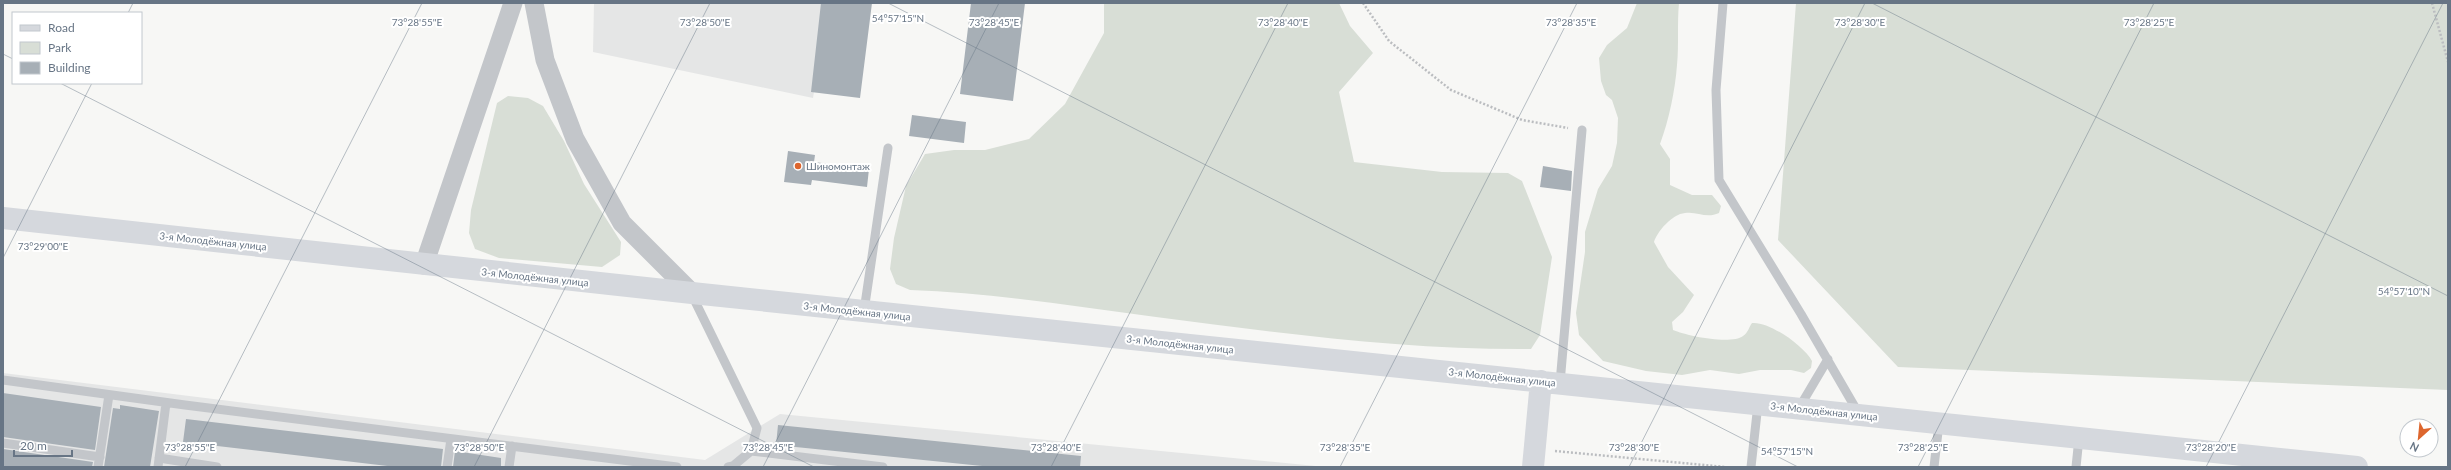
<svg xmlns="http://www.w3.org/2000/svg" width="2451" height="470" viewBox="0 0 2451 470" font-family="Lato,sans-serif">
<rect width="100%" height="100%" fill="#f7f7f5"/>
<!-- built -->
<path fill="#e5e6e6" d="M594,3h234l-15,95 -220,-46z
M3,373l702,87 75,-46 546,53h-1323z"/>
<!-- green -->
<path fill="#d8ded6" d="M1104,3h235l11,23 23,27 -34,39 15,70 88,10 66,1 14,8 30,76 -12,78 -9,14c-125,1 -251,-16 -375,-32 -82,-11 -163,-24 -246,-27l-14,-6 -6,-15 4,-31 12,-52 19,-32 29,-4h31l44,-11 36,-35 39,-71z
M1637,3h42c-2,21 0,41 -2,62 -2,26 -8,55 -17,79l10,15v26l22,10h20l9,11 -2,7c-13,6 -22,-2 -34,0 -13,1 -28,19 -31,29l14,25 26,28 -11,17 -11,10 1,8c14,6 58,15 70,6 5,-3 6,-9 9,-13 17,-2 52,23 60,38l-1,7 -7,5 -13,-3h-31l-21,4 -29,-4 -28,5 -36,-4 -43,-10 -24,-26 -3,-22 9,-61v-20l13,-43 14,-23 5,-23 1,-25 -6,-18 -6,-5 -5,-14 -2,-23 8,-13 20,-17z
M1796,3h652v387l-550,-23 -120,-127z
M508,96l20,2 15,8 21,35 20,43 37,58 -1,13 -18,12 -103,-9 -24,-9 -6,-16 2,-23 26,-107z"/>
<!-- building -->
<path fill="#a7afb6" d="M821,3h51l-12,95 -49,-6z
M971,3h54l-12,98 -53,-7z
M912,115l54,7 -2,21 -55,-7z
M788,151l27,4 -1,7 55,7 -2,18 -55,-7 -1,5 -27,-3z
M1543,166l29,5 -1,20 -31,-4z
M3,393l98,14 -6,43 -92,-13z
M120,405l39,6 -9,56h-46l9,-59 7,1z
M186,419l257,30 -2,18h-45l-213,-25z
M778,425l303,31 -1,11h-88l-216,-22z
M3,449l90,13 -1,5h-89z
M455,451l46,7v9h-48z"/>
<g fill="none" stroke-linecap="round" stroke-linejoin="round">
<!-- path -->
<path stroke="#bbbdc0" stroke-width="2.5" stroke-dasharray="2 2" stroke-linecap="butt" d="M1363,3l26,38 62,49 71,30 46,8
M2432,3l16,59
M1555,451l170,16"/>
<!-- service -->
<path stroke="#c3c6ca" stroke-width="9" d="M1723,3l-7,87 3,90 82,134 58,100
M692,295l65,133 -6,23 -18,15 -5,1
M864,311l24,-163
M3,380l182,25 492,62
M1560,383l22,-253
M1799,408l29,-49
M3,443l97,14
M751,451l132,16
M159,458l58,9
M98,467l11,-72
M158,467l8,-64
M447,467l4,-28
M509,467l3,-21
M1751,467l7,-63
M1934,467l5,-44
M2076,467l3,-29"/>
<!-- minor -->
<path stroke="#c3c6ca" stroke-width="19" d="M534,3l11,57 30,79 47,84 70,70
M424,265l89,-262"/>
<!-- secondary -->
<path stroke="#d5d8dd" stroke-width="22" d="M3,218l689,75 1665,174
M1533,467l8,-86"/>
</g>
<!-- ticks -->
<path fill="none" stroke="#677585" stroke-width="1" stroke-opacity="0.45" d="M888,3l910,464M1872,3l576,293M128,13l5,-10M3,54l10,5M60,83l754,384M3,258l89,-175M185,467l237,-464M474,467l236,-464M763,467l236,-464M1051,467l237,-464M1340,467l237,-464M1629,467l236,-464M1918,467l236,-464M2206,467l237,-464"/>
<!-- markers -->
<circle fill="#dd662e" stroke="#fff" stroke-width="1.5" cx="798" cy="166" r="4"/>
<g text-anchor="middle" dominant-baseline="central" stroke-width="4" stroke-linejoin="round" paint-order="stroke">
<!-- poi labels -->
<g font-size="10" fill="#677585" stroke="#fff" text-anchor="start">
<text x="806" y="166">Шиномонтаж</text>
</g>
<!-- street labels -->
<g font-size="10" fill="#677585" stroke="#fff">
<text transform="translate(213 241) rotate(6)">3-я Молодёжная улица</text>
<text transform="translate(535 277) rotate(6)">3-я Молодёжная улица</text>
<text transform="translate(857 311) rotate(6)">3-я Молодёжная улица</text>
<text transform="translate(1180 344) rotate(6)">3-я Молодёжная улица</text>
<text transform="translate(1502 377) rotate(6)">3-я Молодёжная улица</text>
<text transform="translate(1824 411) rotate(6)">3-я Молодёжная улица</text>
</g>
</g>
<g font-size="10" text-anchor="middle" fill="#677585" stroke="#fff" stroke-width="4" stroke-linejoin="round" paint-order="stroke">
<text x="898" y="22">54°57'15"N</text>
<text x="417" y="26">73°28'55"E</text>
<text x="705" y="26">73°28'50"E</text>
<text x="994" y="26">73°28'45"E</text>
<text x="1283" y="26">73°28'40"E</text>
<text x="1571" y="26">73°28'35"E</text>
<text x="1860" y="26">73°28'30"E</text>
<text x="2149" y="26">73°28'25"E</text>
<text x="43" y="250">73°29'00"E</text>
<text x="2404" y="295">54°57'10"N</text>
<text x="190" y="451">73°28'55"E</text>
<text x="479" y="451">73°28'50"E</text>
<text x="768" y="451">73°28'45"E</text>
<text x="1056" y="451">73°28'40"E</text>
<text x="1345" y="451">73°28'35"E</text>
<text x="1634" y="451">73°28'30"E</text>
<text x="1923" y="451">73°28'25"E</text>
<text x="2211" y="451">73°28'20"E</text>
<text x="1787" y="455">54°57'15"N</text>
</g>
<!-- border -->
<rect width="2451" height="470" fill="none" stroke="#677585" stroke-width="8"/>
<!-- legend -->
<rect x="12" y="12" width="130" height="72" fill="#ffffff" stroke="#c2c8ce"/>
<rect x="20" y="25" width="20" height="6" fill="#d5d8dd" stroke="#c2c8ce"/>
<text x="48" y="32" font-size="12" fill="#677585">Road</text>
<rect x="20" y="42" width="20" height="12" fill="#d8ded6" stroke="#c2c8ce"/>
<text x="48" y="52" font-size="12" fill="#677585">Park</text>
<rect x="20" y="62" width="20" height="12" fill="#a7afb6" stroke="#c2c8ce"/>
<text x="48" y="72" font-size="12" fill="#677585">Building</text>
<!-- north arrow -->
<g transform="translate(2419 438) rotate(207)"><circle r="19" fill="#ffffff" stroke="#c2c8ce"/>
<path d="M0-3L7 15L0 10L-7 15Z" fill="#dd662e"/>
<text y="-6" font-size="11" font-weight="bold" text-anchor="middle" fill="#677585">N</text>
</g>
<!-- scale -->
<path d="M14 450v6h58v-6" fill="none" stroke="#677585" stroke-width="2"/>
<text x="20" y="450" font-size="12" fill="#677585" stroke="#ffffff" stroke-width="3" paint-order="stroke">20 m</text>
</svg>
